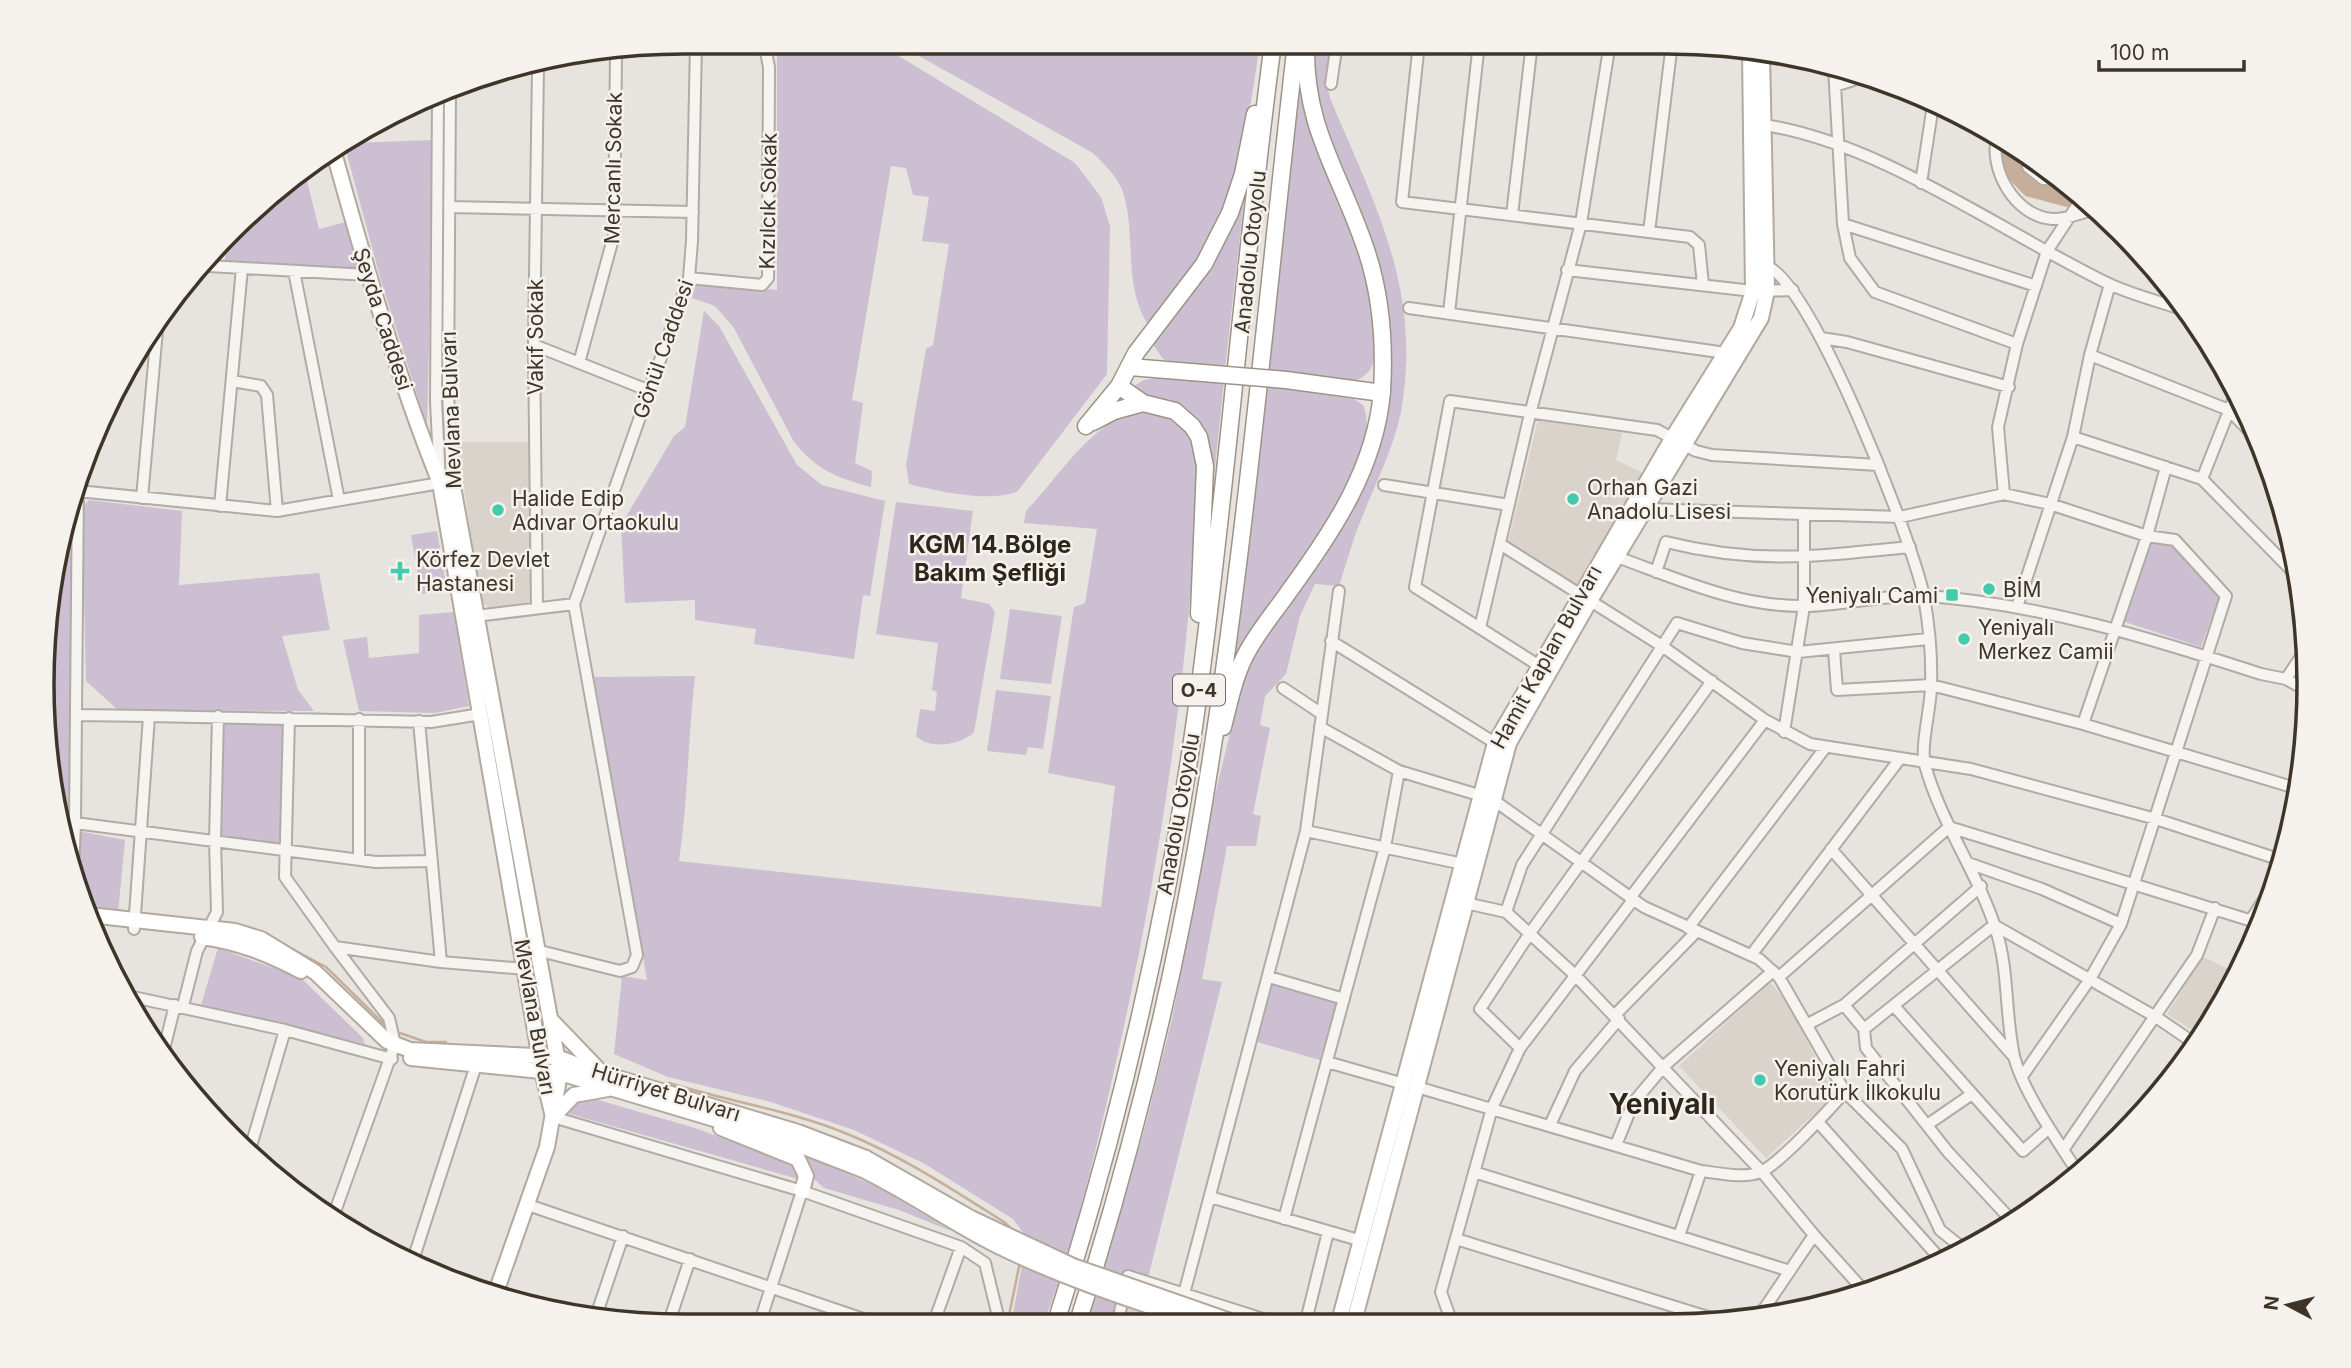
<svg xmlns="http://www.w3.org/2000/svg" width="2351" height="1368" viewBox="0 0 2351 1368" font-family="Inter,sans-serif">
<rect width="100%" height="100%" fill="#e7e3de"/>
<!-- built -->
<path fill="#d9d3cc" d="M1538,420l84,13 -6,27 27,13 -67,113 -68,-44z
M457,442h73v160l-40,6 -9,-6z
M2203,957l34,16 -34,64 -36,-23z
M1770,982l17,20 48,93 -69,63 -87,-92z
M1126,1308l49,17h-53z"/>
<!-- green -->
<path fill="#cbbfd1" d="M777,42h93l27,13 178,108 26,34 9,29 -3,148 -90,118c-31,10 -76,0 -108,-8l-3,-19 20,-116 7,-4 16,-101 -27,-3 7,-44 -16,-2 -7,-27 -15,-2 -39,234 11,3 -8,60 17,8 -1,16c-33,-9 -55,-17 -77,-45l-60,-114 -19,-22 -23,-8 4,-15 81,7z
M894,42l366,1c-10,71 -22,144 -57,208 -15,27 -35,51 -54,75 -27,-40 -12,-90 -26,-134 -5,-15 -19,-28 -30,-39z
M1309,43h22l-4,41 3,14c43,103 89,185 73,301 -5,40 -25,79 -40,116 -10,23 -16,47 -24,71l-24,-2 -15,32 -14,58 -21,22 -5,29 10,3 -17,86 8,2 -5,30h-29l-25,133 20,3 -74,296 -23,-7 -12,54h-27l58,-194 28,-112 42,-220 33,-136 120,-190 20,-154 -64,-187z
M1300,91c3,12 4,25 9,37 15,39 117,246 39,254l-81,-11z
M434,140l-7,286 -47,-149 -35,-130 7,-4z
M304,169l15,60 27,-7 15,49 -136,-9v-15l68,-73z
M1244,200l-19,168 -40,-3 -22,-6 -9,-13 1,-10c34,-43 66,-85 89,-136z
M704,311l15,15 78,139 25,20 63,16 -15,95 -7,-1 -9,64 -100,-15 2,-15 -61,-9v-20l-70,3 -4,-78 53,-89 11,-9z
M1162,377l62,4 -14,134c1,-33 11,-82 -23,-102 -20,-11 -33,-10 -55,-26l12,-7z
M1266,386l88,13 9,6c28,64 -102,203 -131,261l20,-139z
M1137,411c43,0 57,23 62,62 -10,195 -38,386 -80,576 -21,92 -42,187 -76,276h-32l16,-87 -14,-19 -88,-55 -71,-34 -83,-28 -103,-25 -54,-23 8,-78 25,4 -53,-303 101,-1c-7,61 -7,124 -16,185l422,46 14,-121 -67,-13 26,-166 11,-4 12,-74 -73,-6 2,-12c34,-35 62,-86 111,-100z
M89,500l93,11 -3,74 140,-12 11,57 -48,6 16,54 16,21 -196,-1 -32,-29 -4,-173z
M71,502l2,328 52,10 -7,73 -26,8 -16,-30 -33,-165 21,-209z
M896,502l77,9 -12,87 28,6 6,8 -21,120c-12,13 -44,18 -58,4l4,-27 15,2 2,-19 -5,-2 6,-47 -62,-9z
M437,531l10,59 -26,4 -10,-59z
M2154,536l26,13 39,49 -18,49 -76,-25z
M1010,609l52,7 -11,68 -51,-5z
M454,612l15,94 -34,7 -76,-2 -16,-71 24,-3 2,21 50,-5v-38z
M996,690l55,6 -8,53 -15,-2 -2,8 -39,-4z
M218,716l71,2 -5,133 -69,-10z
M218,948l83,30 62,60 2,6 -164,-39z
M1273,983l64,18 -17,59 -63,-18z
M588,1097l107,31 98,36 6,10 -1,5 -228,-65v-11z
M806,1156l72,31 73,44 -52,-21 -75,-22 -10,-9z"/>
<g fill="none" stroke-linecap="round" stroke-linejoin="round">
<!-- stream -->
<path stroke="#c7ae9a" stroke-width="2.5" d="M277,941l49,26 59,58
M400,1033l26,9h20
M669,1083c58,18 119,27 176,50 57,23 107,56 159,89l11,10
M1007,1325l13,-63"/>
<!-- river -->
<path stroke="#c7ae9a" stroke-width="18" d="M2012,144l-2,23 20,21 38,10 12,-2"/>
<defs>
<path id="minor" d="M1419,43l-17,159 288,35 9,8 4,40
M1585,43v4l23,1
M1834,68l9,156 7,34 25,34 142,52
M1331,84l6,-41
M1835,86l33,-11
M450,91l-2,300 4,90
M1764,125c115,17 238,107 343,158 25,12 54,19 81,28
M1997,137c-8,33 18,79 55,82 13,1 31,-7 44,-10
M2027,153l1,14 15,12 17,1
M1921,183l12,-78
M449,207l244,5
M1512,215l20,-172
M1843,224l193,62
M1649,232l23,-189
M1763,265c45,5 152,282 161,332 5,28 8,61 7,89 0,22 -11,60 -6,79 16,58 53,108 71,165 13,40 9,85 18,126 8,34 44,86 63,115
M208,266l160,9
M1567,270l186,21 40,-1
M294,271l45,229
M689,278l73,7 6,-7 1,-211 -5,-25
M1409,308l317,45
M1449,313l30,-270
M1821,338l26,4 162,45
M534,345l116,46
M2090,355l139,55 32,33
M579,363l35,-128 2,-182
M232,381l29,5 6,9 10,116
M2073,437l129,42 96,98
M2202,479l34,-86
M1384,485l125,20
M78,487l-3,336 301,39 56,-1
M78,491l199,20 163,-28 -4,-82 2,-304
M2004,494l46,10 97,32 28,4 51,56 -105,328 -31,55 -67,96
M142,498l16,-179
M220,506l22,-238
M1645,509l255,8 104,-23 -6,-67 19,-83 30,-93 35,-53
M1500,544l162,102 103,74 45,24 161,25 185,50 125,41
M1617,557c61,22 121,50 188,49 40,-1 82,-12 122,-10 114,8 226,43 334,78l25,5 22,12
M1656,572l10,-30c91,23 153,14 244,5
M2017,607l56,-170 17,-82 20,-71
M537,608l-3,-263 4,-279
M476,616l98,-12 115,-326 3,-37 4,-199
M1480,628l50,-214 51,-191 29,-180
M1331,641l164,102
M1834,650l3,40 94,-5 152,39 216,65
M1538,665l-123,-78 35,-186 207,29 39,21 16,4 166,10
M2286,679l20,-30
M1283,688l39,26
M77,715l72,1
M289,718l-4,159 50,70 106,15 85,7
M419,721l22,241
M2083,724l64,-188 19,-69
M1320,727l79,44 93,28 152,108 115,52 20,18 66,115 57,57 38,81 25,20
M1784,732l20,-126v-90
M1306,831l157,33
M1831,849l183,208
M359,860v-141
M1968,863l74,26 79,35
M73,873l2,-50
M1630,898l135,-178
M1461,902l45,10 69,63 187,197 52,63 -54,80
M1506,912l16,-47 155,-242 65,20 56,9 130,-13
M2250,921l23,-35
M1688,928l137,-180
M134,929l15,-213 282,6 50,-8
M536,950l84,21 12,-4 5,-12 -63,-351
M1752,954l147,-194
M1269,977l75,22
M1779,977l170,-150 313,97
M133,997l152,33 107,29
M1844,1005l20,24 2,19 82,104 64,69
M183,1006l14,-55 20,-39 -2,-71 3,-125
M1895,1007l128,144 26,-23
M1615,1015l82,-84
M1808,1024l36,-19 137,-119
M1864,1029l130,-104 162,92 41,28
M1520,1048l-40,-39 50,-76 182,-252
M163,1053l12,-48
M1327,1062l77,22
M1417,1087l284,84c18,2 43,8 60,1 19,-9 68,-62 84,-80
M553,1117l249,74 159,56 24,16 12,49 -5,13
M1818,1122l124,139
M1550,1125l25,-54 44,-52
M1927,1125l45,-31
M1616,1145l17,-42 31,-37 109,-95
M251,1146l34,-116
M2063,1150l134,-195 18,-47
M1474,1172l316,99
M1210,1197l152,44
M528,1205l353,120
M1284,1219l101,-372 14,-76
M332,1220l63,-176 -6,-26 -54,-71
M1814,1235l52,58
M1679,1236l22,-65
M1456,1239l268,83
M413,1260l63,-195
M1184,1294l122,-463 33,-240
M596,1316l27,-80
M668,1325l22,-66
M759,1325l43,-134
M933,1325l28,-78
M1117,1325l11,-49 154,49
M1305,1325l23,-93
M1463,1325l-12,-5 -10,-28 51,-184 28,-60 113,-148"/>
<path id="major" d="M334,153c31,111 63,223 106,330l102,588 11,46
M440,483l12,-2 108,592 -13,74 -52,148
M89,915l146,16 26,8 54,33 72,69 23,9 147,7 31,12 210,63 68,26
M202,937c37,5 66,17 99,34
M550,1019l49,51
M411,1058l149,15 231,69 72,28
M554,1116l20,-21 34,-6
M721,1128l77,31 8,17 -4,15
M1338,1325l157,-582 178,-306 68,-109 12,-37 -3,-240
M1353,1325l156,-582 82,-144 170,-281 6,-27 -5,-237"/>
<path id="highway" d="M1130,367l61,5
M1286,380l96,13
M1119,386l24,17 32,8 17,15 7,11 6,29 -6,148
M1093,422l21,-11 29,-8
M1086,426l33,-40 17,-33 68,-89 26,-51 13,-39 12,-60
M1223,727c6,-24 11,-49 22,-71 12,-24 30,-44 45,-66 43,-59 86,-123 92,-199 3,-50 -1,-100 -18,-147 -26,-75 -60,-117 -58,-201
M1055,1325c64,-200 112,-405 141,-612 31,-223 47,-447 77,-670
M1077,1325c50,-156 90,-315 119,-476 47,-267 69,-538 100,-806"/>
</defs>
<!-- minor casing -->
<use href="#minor" stroke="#b1aba4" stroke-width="14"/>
<!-- major casing -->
<use href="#major" stroke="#b3a99e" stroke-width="18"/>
<!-- highway casing -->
<use href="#highway" stroke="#9e9386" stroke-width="19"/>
<!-- minor -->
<use href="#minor" stroke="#f6f4f1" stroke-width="10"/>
<!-- major -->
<use href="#major" stroke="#fff" stroke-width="14"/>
<!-- highway -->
<use href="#highway" stroke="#fff" stroke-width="16"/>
<defs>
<path id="major-bridge" d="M866,1158l105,60 102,48 169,59
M863,1170c45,22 86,51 131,74 68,34 140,57 212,81"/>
<path id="highway-bridge" d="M1191,372l95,8"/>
</defs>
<!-- major-bridge casing -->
<use href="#major-bridge" stroke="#b3a99e" stroke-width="18" stroke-linecap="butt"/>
<!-- highway-bridge casing -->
<use href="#highway-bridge" stroke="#9e9386" stroke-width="19" stroke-linecap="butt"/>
<!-- major-bridge -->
<use href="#major-bridge" stroke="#fff" stroke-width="14"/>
<!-- highway-bridge -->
<use href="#highway-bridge" stroke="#fff" stroke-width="16"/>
</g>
<!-- markers -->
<g fill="#45caad" stroke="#f5f1ed" stroke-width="2.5">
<circle cx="1573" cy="499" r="7"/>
<circle cx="498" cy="510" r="7"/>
<path d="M396.5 560.5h7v7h7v7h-7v7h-7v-7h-7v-7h7z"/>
<circle cx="1989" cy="589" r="7"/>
<rect x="1945" y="588" width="14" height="14" rx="3.5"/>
<circle cx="1964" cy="639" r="7"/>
<circle cx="1760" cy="1080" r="7"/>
</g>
<g text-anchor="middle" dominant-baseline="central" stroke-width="5" stroke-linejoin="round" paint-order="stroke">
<!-- shield labels -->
<rect fill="#f5f1ed" stroke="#756d63" stroke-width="2" x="1173" y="674.5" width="52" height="31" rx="5"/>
<g font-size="19" font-weight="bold" fill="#3e3428">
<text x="1199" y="690">O-4</text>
</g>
<!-- street labels -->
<g font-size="21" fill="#3e3428" stroke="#f5f1ed">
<text transform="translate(613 168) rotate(-89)">Mercanlı Sokak</text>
<text transform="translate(768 201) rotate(-89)">Kızılcık Sokak</text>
<text transform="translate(1250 252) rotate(-84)">Anadolu Otoyolu</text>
<text transform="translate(383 319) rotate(72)">Şeyda Caddesi</text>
<text transform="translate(535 337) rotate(-90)">Vakıf Sokak</text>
<text transform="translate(663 349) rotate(-71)">Gönül Caddesi</text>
<text transform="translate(451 410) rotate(-92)">Mevlana Bulvarı</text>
<text transform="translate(1546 657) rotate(-61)">Hamit Kaplan Bulvarı</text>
<text transform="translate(1178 814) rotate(-80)">Anadolu Otoyolu</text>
<text transform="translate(535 1017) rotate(80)">Mevlana Bulvarı</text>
<text transform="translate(666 1092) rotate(17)">Hürriyet Bulvarı</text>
</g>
<!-- poi labels -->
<g font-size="21" fill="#3e3428" stroke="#f5f1ed" text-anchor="start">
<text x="1587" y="487">Orhan Gazi<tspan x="1587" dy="24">Anadolu Lisesi</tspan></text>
<text x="512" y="498">Halide Edip<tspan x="512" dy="24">Adıvar Ortaokulu</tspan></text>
<text x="416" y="559">Körfez Devlet<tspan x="416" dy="24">Hastanesi</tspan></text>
<text x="2003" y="589">BİM</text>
<text x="1938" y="595" text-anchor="end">Yeniyalı Cami</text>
<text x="1978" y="627">Yeniyalı<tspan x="1978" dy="24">Merkez Camii</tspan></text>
<text x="1774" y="1068">Yeniyalı Fahri<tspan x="1774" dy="24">Korutürk İlkokulu</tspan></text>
</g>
<!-- quarter labels -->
<g font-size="24" font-weight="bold" fill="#2e261a" stroke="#f5f1ed">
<text x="990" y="544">KGM 14.Bölge<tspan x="990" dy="28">Bakım Şefliği</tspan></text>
</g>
<!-- district labels -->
<g font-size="28" font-weight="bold" fill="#2e261a" stroke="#f5f1ed">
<text x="1662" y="1104">Yeniyalı</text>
</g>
</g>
<!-- crop -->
<path d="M0 0H2351V1368H0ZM684 54H1667A630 630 0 0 1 2297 684V684A630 630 0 0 1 1667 1314H684A630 630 0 0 1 54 684V684A630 630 0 0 1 684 54Z" fill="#f5f1ed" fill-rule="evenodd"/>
<path fill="none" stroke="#3e3428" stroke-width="3.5" d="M684 54H1667A630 630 0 0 1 2297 684V684A630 630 0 0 1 1667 1314H684A630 630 0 0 1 54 684V684A630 630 0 0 1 684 54Z"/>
<!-- north arrow -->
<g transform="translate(2288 1305) rotate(277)" stroke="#f5f1ed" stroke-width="5" paint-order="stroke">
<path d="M0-5L12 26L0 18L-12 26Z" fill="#3e3428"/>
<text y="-10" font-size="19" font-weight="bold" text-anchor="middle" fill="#3e3428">N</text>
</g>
<!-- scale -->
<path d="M2099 60v10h145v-10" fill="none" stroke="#3e3428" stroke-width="3.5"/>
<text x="2110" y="60" font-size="21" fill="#3e3428" stroke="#f5f1ed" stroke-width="5" paint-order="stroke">100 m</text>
</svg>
